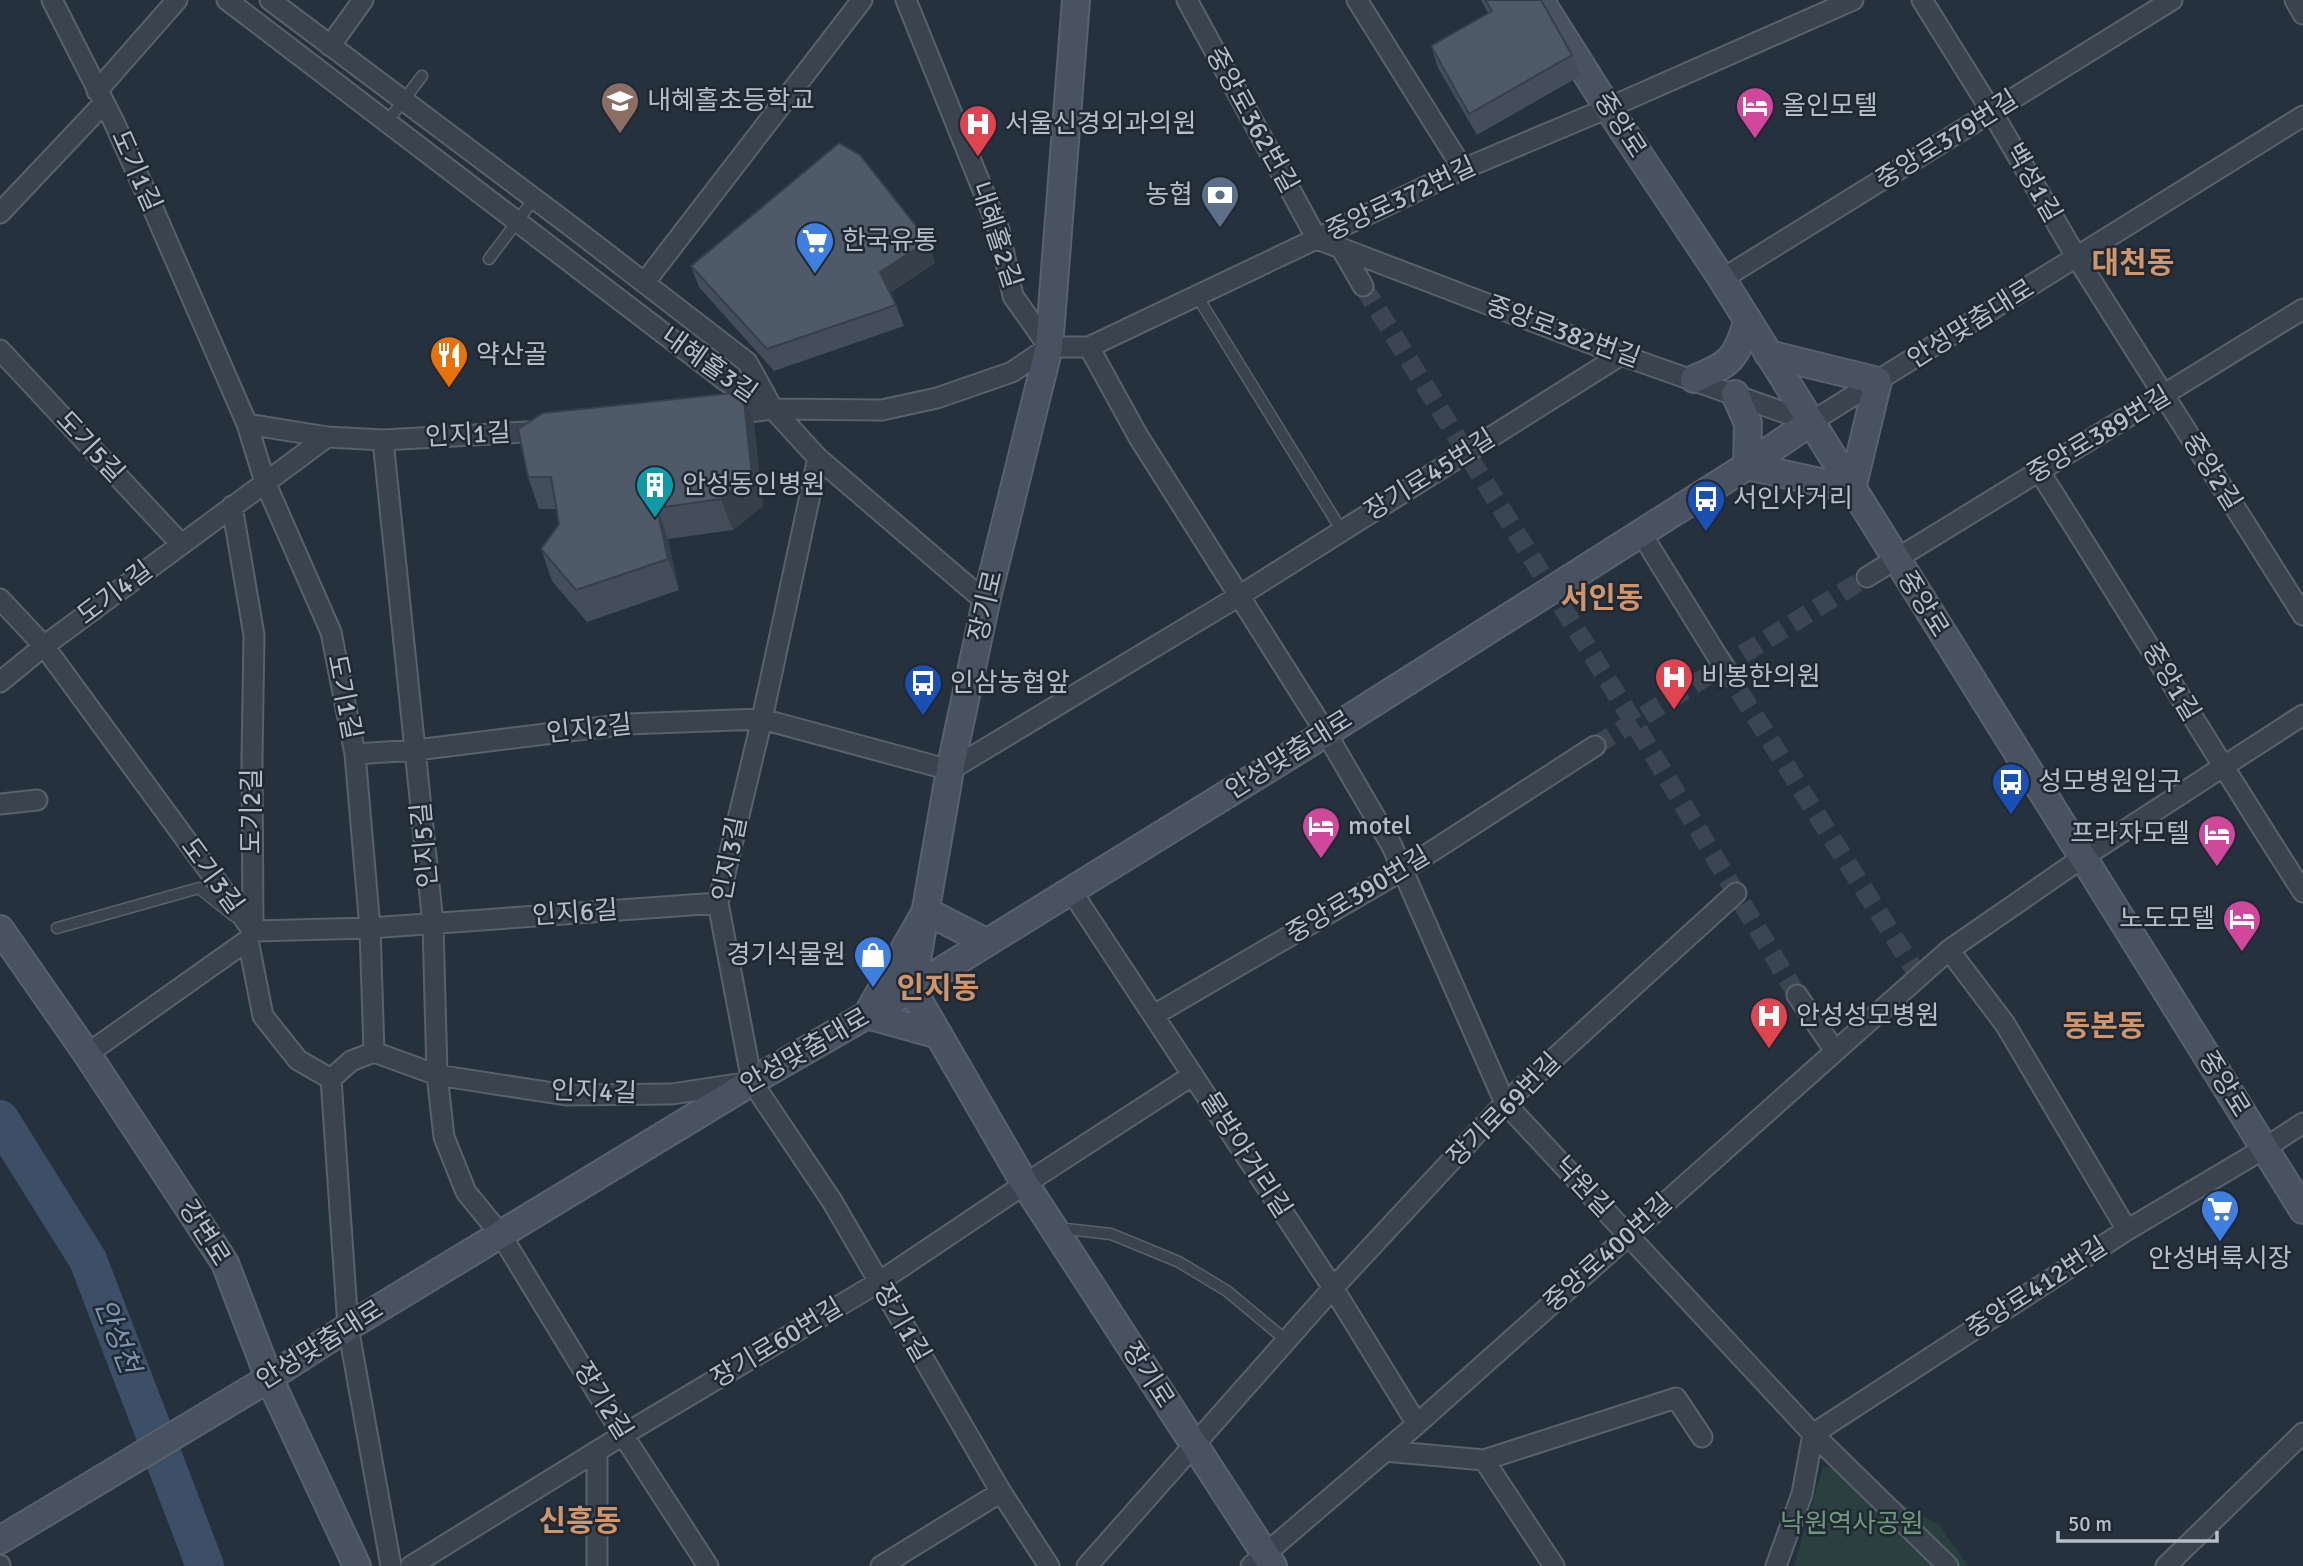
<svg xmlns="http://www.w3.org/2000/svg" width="2303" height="1566" viewBox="0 0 2303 1566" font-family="Signika,'Noto Sans KR',sans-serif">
<rect width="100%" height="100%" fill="#26313e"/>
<!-- green -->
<path fill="#293f40" d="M1823,1467h15l101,58 29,41h-174z"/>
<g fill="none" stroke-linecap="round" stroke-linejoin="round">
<!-- river -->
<path stroke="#3d4f66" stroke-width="38" d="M0,1119l88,141 117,306"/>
<!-- street-tunnel -->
<path stroke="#3c4653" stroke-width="19" stroke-dasharray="19 10" stroke-linecap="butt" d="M1363,286l270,435 164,274
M1724,667l195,310
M1595,746l272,-169"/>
<defs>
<path id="lane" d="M387,122l35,-46
M489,259l45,-60
M1197,296l145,235
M57,928l142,-40 35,28
M1057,1228l54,6 68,28 48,29 60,50"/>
<path id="street" d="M52,0l61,120 38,84 96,220 18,58 66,150 24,122 15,174 4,124
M227,0l499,381 46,28
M270,0l306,230 171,132 26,47 45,49 168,144
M906,0l93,230 14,66 36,51
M1187,0l130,239 304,116 190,67 492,-306
M1357,0l106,169
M1922,0l70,112 85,146 226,357
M2295,0l8,14
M330,46l33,-46
M97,91l80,-91
M0,213l104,-110
M1341,248l22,38
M1722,279l450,-279
M645,282l217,-282
M1049,347h40l49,89 188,297 66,113 113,257 308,331 135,132
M1089,347l374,-178 145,-61 245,-108
M0,350l181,194
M724,415l49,-6 109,1 55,-12 75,-26 37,-25
M247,424l80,13 56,3 161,-9
M383,440l50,484 4,151 7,62 22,55 35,43 122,200 85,131
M818,458l-56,261 -44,184 34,179 80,119 169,291 48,74
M2039,471c90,140 174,282 264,421
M232,506l22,129 -2,123 1,173 -5,9 15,76 35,44 33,19
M1641,533l83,134
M1867,577l436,-268
M0,599l44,47 209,285
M0,682l44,-36 283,-209
M355,754l61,-4 211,-26 135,-5 188,51 289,-174 382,-241
M0,804l37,-4
M1070,889l263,399 84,136
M253,931l117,-3 348,-25
M1949,950l56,74 122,206
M1797,995l38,56
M1154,1015l249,-145 192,-124
M374,1052l-23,9 -20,18 17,248 43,239
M374,1052l63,23 129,20 106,-1 72,-11
M87,1054l161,-114
M1385,1451l99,9 192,-62 26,39
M1484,1460l70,106
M0,1565v1
M411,1566l212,-131 256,-153 146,-98 168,-109
M597,1566v-115
M881,1566l120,-74
M1087,1566l246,-278 172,-185 231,-210
M1251,1566l166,-142 532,-474 133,-92 221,-143
M1776,1566l26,-72 11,-60 314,-204 138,-82 38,-25
M2166,1566l137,-133"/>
<path id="secondary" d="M1076,0l-27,347 -63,255 -36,168 -38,219 113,195 248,382
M1540,0l68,108 114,171 581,931
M1694,379c38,-16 41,-19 54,-59
M1735,394l13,29 -1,43 105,23 26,-108 -110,-27
M0,929l87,125 138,209 44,115 88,188
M939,1035l-72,-20 59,-104 60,31
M0,1540l258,-155 90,-58 415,-252 149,-86 414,-256 413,-262 72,-49"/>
</defs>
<!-- lane casing -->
<use href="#lane" stroke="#58616c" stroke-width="13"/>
<!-- street casing -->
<use href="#street" stroke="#58616c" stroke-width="23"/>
<!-- secondary casing -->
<use href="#secondary" stroke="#58616c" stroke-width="30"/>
<!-- lane -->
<use href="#lane" stroke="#3a434e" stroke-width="10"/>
<!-- street -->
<use href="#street" stroke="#3a434e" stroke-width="19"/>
<!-- secondary -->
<use href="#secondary" stroke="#485261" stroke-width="26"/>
</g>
<!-- wall -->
<path fill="#444d5a" d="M1481,0h60l31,55 8,21 -103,59 -39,-67 -7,-22 57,-33z
M935,263l-45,30 6,12 8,21 -130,45 -75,-84 -8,-21z
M743,392l11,32 9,82 -30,24 -65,9 11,51 -92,32 -35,-41 -11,-32 18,-25 -3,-15h-17l-11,-32z"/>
<!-- shaded-wall -->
<path fill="#373f4a" d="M928,241l7,22 -47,31 -8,-22z
M743,392l11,32 9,82 -30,24 -12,-31z
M657,508l11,31 11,51 -11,-31z"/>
<!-- building -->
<path fill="#4f5a69" stroke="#373f4a" stroke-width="2" d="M1485,0h56l31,55 -103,59 -38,-68 61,-35z
M839,143l21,12 68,86 -48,31 16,33 -129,44 -76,-83z
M743,392l9,83 -31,24 -64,9 11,51 -92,31 -35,-41 18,-25 -8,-47h-23l-10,-48 25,-16z"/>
<!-- icons -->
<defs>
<symbol id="school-pin" viewBox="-11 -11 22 30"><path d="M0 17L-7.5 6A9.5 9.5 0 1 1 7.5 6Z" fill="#8d6e63" stroke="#1f2833"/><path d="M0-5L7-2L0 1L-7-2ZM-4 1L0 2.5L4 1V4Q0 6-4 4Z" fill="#fff"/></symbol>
<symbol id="hotel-pin" viewBox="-11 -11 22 30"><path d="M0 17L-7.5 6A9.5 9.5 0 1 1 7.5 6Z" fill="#d1479c" stroke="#1f2833"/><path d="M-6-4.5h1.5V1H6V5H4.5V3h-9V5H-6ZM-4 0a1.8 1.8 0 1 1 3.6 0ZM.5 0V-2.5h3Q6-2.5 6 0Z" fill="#fff"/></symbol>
<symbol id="hospital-pin" viewBox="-11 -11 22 30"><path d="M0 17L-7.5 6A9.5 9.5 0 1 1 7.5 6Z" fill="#e0444e" stroke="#1f2833"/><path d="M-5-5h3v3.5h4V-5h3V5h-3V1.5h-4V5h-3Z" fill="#fff"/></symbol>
<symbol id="bank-pin" viewBox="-11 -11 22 30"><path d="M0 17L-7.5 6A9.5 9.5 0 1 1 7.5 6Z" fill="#5c6f8a" stroke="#1f2833"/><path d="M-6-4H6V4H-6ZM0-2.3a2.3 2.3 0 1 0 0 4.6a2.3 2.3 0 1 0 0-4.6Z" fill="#fff"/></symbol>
<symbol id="supermarket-pin" viewBox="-11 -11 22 30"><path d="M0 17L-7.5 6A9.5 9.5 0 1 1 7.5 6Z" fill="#3f7fe0" stroke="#1f2833"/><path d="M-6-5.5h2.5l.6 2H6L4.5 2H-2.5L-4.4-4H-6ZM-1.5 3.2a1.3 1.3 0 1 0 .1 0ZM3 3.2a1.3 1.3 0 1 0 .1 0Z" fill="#fff"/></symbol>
<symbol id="restaurant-pin" viewBox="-11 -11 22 30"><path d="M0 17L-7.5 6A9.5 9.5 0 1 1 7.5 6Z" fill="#e8710a" stroke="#1f2833"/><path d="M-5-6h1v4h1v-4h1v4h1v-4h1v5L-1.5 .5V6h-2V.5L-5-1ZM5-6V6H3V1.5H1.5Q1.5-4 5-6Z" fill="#fff"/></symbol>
<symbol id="building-pin" viewBox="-11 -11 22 30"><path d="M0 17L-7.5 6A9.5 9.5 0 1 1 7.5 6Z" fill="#0f9aa8" stroke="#1f2833"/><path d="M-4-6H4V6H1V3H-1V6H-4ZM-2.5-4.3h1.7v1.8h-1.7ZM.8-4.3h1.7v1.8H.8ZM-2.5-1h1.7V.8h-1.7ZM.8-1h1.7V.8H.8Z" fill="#fff"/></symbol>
<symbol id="bus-pin" viewBox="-11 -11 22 30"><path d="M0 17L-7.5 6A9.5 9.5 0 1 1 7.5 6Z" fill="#1a4fb4" stroke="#1f2833"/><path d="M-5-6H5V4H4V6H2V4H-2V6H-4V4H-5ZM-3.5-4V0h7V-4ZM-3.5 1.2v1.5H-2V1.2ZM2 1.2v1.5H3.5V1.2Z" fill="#fff"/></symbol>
<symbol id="shop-pin" viewBox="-11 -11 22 30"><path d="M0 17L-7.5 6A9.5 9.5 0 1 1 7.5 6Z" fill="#3f7fe0" stroke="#1f2833"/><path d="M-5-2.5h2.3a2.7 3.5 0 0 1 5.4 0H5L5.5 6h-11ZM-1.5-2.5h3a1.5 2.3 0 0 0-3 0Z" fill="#fff"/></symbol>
</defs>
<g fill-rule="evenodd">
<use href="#school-pin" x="598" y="79" width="44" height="60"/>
<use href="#hotel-pin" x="1733" y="84" width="44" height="60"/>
<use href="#hospital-pin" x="956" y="102" width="44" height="60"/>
<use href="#bank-pin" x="1198" y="173" width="44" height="60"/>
<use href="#supermarket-pin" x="793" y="219" width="44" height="60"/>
<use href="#restaurant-pin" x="427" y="333" width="44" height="60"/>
<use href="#building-pin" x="633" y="463" width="44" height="60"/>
<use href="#bus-pin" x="1684" y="477" width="44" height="60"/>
<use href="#hospital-pin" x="1652" y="655" width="44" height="60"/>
<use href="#bus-pin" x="901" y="661" width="44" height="60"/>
<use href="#bus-pin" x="1989" y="760" width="44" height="60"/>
<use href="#hotel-pin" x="1299" y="804" width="44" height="60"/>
<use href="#hotel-pin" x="2195" y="812" width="44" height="60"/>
<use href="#hotel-pin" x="2220" y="897" width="44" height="60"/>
<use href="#shop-pin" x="851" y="933" width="44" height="60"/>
<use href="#hospital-pin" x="1747" y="994" width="44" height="60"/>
<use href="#supermarket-pin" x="2198" y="1187" width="44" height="60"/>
</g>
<g text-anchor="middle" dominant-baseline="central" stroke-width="5" stroke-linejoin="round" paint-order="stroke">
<!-- poi labels -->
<g font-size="26" fill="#b6bec9" stroke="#1f2833" text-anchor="start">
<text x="647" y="101">내혜홀초등학교</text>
<text x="1782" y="106">올인모텔</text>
<text x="1005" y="124">서울신경외과의원</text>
<text x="1193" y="195" text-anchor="end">농협</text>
<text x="842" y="241">한국유통</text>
<text x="476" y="355">약산골</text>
<text x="682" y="485">안성동인병원</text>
<text x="1733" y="499">서인사거리</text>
<text x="1701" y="677">비봉한의원</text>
<text x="950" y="683">인삼농협앞</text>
<text x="2038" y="782">성모병원입구</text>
<text x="1348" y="826">motel</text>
<text x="2190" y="834" text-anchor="end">프라자모텔</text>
<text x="2215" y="919" text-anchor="end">노도모텔</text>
<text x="846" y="955" text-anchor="end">경기식물원</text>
<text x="1796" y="1016">안성성모병원</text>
<text x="2220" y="1259" text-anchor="middle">안성벼룩시장</text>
</g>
<!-- street labels -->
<g font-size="26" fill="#b6bec9" stroke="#1f2833">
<text transform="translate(1252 120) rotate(61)">중앙로362번길</text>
<text transform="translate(1620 125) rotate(57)">중앙로</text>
<text transform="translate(1947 140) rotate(-32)">중앙로379번길</text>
<text transform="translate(136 171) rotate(66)">도기1길</text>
<text transform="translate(2033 183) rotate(60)">백성1길</text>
<text transform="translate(1401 199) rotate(-25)">중앙로372번길</text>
<text transform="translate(996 235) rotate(72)">내혜홀2길</text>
<text transform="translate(1971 324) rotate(-32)">안성맞춤대로</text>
<text transform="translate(1563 332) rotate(20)">중앙로382번길</text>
<text transform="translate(709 365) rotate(35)">내혜홀3길</text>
<text transform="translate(468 435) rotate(-3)">인지1길</text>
<text transform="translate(2099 435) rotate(-31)">중앙로389번길</text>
<text transform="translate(90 447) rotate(47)">도기5길</text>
<text transform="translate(2212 472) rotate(58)">중앙2길</text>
<text transform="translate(1430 475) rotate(-32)">장기로45번길</text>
<text transform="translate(115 593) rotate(-37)">도기4길</text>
<text transform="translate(1923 604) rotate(58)">중앙로</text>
<text transform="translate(986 606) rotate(-77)">장기로</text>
<text transform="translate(2171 682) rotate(59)">중앙1길</text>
<text transform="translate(344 697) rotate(79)">도기1길</text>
<text transform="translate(589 729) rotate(-6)">인지2길</text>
<text transform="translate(1289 755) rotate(-32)">안성맞춤대로</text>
<text transform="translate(252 811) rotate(-90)">도기2길</text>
<text transform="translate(425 845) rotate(-95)">인지5길</text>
<text transform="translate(730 859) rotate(-79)">인지3길</text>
<text transform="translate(212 876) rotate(54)">도기3길</text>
<text transform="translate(1358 895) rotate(-31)">중앙로390번길</text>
<text transform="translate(575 913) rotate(-4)">인지6길</text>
<text transform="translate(805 1051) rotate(-30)">안성맞춤대로</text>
<text transform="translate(2224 1084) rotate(58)">중앙로</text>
<text transform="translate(594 1092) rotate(2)">인지4길</text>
<text transform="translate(1504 1110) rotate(-45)">장기로69번길</text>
<text transform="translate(1246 1155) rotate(57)">물방아거리길</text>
<text transform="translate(1583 1187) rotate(47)">낙원길</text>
<text transform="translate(204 1233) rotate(58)">강변로</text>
<text transform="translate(1608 1253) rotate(-42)">중앙로400번길</text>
<text transform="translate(2037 1288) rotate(-33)">중앙로412번길</text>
<text transform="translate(902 1323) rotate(60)">장기1길</text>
<text transform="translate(777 1343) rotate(-31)">장기로60번길</text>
<text transform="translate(320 1345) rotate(-32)">안성맞춤대로</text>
<text transform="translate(1148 1375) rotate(57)">장기로</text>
<text transform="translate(603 1401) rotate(58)">장기2길</text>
</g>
<!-- park labels -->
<g font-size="26" fill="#6f9978" stroke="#1f2833">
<text x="1852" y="1524">낙원역사공원</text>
</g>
<!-- water labels -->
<g font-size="28" font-style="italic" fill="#7f95af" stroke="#1f2833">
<text transform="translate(117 1336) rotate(69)">안성천</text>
</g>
<!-- quarter labels -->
<g font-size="30" font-weight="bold" fill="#d0956a" stroke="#1f2833">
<text x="2133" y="263">대천동</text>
<text x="1602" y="598">서인동</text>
<text x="938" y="988">인지동</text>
<text x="2104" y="1026">동본동</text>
<text x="580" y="1521">신흥동</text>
</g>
</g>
<!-- scale -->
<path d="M2058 1531v10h159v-10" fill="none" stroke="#b6bec9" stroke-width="3.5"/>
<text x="2068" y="1531" font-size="21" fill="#b6bec9" stroke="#1f2833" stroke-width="5" paint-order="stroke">50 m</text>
</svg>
